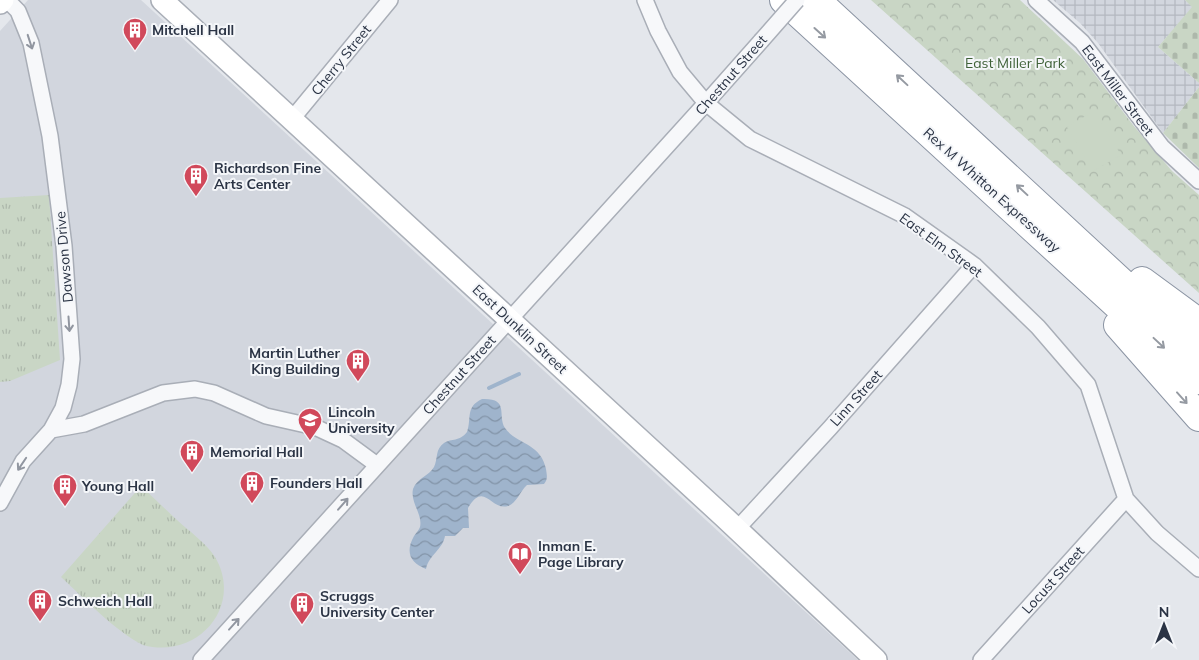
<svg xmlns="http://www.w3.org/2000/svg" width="1199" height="660" viewBox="0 0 1199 660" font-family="Mulish,sans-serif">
<defs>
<pattern id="industrial-grid" width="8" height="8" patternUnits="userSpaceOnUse" patternTransform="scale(1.25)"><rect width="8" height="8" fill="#d2d6de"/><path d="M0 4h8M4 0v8" fill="none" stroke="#b4b8c0"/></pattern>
<pattern id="grass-tufts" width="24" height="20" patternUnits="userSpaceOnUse" patternTransform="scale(1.25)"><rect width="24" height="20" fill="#c9d6c5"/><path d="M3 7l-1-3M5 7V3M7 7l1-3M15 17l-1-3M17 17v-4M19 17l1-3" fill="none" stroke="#adb8ab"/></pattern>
<pattern id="cemetery-stones" width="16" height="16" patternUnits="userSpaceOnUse" patternTransform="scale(1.25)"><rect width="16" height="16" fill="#c9d6c5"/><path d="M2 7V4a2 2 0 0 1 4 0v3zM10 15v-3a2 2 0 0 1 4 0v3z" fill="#adb8ab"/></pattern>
<pattern id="park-crowns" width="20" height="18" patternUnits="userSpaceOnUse" patternTransform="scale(1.25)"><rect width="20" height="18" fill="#c9d6c5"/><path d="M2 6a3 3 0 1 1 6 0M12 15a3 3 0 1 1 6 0" fill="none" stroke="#adb8ab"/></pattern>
<pattern id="water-waves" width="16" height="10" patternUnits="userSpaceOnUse" patternTransform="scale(1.25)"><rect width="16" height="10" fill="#9fb4cc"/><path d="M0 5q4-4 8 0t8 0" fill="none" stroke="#8293a7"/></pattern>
</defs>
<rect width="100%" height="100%" fill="#e4e7ec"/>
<!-- built -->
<path fill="#d2d6de" d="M28,0h113l717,660h-858v-629z"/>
<!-- industrial -->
<path fill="url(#industrial-grid)" d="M1053,0h132l8,7 -35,40 41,36v4l-36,46 -65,-90 -18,-20z"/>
<!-- grass -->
<path fill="url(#grass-tufts)" d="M49,195l11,165 -50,21 -10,1v-184z
M141,486c12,11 24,23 36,34 12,11 29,23 38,37 29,49 -17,103 -72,88 -28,-14 -58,-46 -82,-68z"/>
<!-- cemetery -->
<path fill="url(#cemetery-stones)" d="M1185,0h14v83l-41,-36 34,-40z
M1199,87v81l-36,-35z"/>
<!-- park -->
<path fill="url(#park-crowns)" d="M871,0h149l63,59 50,66 39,46 27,24v98z"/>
<!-- pitch -->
<path fill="#c9d6c5" d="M1094,111l27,44 -28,16 -26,-44z"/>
<!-- water -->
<path fill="url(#water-waves)" d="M482,399c28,-1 15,16 23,29 11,16 36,15 41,41 1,7 2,10 -2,15l-17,1c-7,6 -10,18 -19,21 -17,5 -24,-26 -40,2l1,20h-6l-8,8h-10c-2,13 -16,19 -19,33 -16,-6 -21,-17 -12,-33 2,-3 5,-6 6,-9 3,-13 -10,-24 -7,-38 4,-11 16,-13 21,-22 4,-8 1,-18 10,-24 8,-5 15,-1 23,-11 5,-14 -2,-25 15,-33z"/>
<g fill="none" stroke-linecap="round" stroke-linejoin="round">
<!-- stream -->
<path stroke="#9fb4cc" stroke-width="4" d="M489,388l30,-14"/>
<defs>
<path id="street" d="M645,0l13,31 22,41 26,31 44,36 155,77 69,49 64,62 50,58 38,114 31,34 42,36
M1036,0l46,42 80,105 37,34
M292,119l98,-119
M51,430l33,-6 79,-31 32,-4 19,4 52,23 49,11 28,13 34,25
M0,503l23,-42 28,-31 12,-22 6,-23 3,-26 -8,-113 -14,-110 -19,-93 -13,-32 -11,-11
M737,529l93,-101 144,-163
M201,660l505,-557 55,-62
M981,660l145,-161"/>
<path id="secondary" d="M162,0l561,516 153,144
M0,3l3,-3"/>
<path id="highway" d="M784,0l415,380
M816,0l383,354
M1142,281l57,42
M1118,325l81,92"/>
</defs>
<!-- street casing -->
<use href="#street" stroke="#a9aeb7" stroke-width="18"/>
<!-- secondary casing -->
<use href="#secondary" stroke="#a9aeb7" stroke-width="24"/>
<!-- highway casing -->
<use href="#highway" stroke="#8b94a3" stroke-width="30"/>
<!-- street -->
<use href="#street" stroke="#f7f8fa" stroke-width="15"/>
<!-- secondary -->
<use href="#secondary" stroke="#fff" stroke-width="21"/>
<!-- highway -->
<use href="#highway" stroke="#fff" stroke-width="28"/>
<defs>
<path id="street-bridge" d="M761,41l36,-41"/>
</defs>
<!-- street-bridge casing -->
<use href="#street-bridge" stroke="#a9aeb7" stroke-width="18" stroke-linecap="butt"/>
<!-- street-bridge -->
<use href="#street-bridge" stroke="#f7f8fa" stroke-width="15"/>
</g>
<!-- one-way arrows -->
<defs><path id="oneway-shaft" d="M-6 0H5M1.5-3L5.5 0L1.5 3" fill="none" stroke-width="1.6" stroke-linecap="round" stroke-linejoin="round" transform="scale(1.25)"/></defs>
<g stroke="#959aa2">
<use href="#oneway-shaft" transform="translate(820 33) rotate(42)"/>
<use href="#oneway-shaft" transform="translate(902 80) rotate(-137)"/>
<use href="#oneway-shaft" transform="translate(1022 190) rotate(-137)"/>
<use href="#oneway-shaft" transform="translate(1159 343) rotate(43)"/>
<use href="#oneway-shaft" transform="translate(1182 398) rotate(48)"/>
</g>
<g stroke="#9196a0">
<use href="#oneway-shaft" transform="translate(30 42) rotate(72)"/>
<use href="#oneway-shaft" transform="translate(69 324) rotate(86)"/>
<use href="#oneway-shaft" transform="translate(22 464) rotate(124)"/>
<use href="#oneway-shaft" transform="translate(343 504) rotate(-49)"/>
<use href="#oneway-shaft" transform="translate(234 624) rotate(-48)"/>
</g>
<!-- icons -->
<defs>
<symbol id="building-pin" viewBox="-11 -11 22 30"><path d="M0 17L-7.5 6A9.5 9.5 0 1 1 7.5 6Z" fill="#d1495b" stroke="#f4f6f9"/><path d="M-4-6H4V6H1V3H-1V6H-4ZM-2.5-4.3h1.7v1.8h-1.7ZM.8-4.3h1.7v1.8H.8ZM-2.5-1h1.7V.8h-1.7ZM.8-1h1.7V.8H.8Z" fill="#fff"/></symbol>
<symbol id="university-pin" viewBox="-11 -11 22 30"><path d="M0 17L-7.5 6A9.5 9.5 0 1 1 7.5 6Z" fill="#d1495b" stroke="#f4f6f9"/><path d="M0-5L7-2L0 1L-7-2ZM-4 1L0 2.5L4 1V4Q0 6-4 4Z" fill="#fff"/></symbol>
<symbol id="library-pin" viewBox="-11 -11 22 30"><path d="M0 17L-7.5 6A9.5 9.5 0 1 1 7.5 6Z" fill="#d1495b" stroke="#f4f6f9"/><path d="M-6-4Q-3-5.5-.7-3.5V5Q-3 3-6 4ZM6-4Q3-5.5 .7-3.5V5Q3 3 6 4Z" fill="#fff"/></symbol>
</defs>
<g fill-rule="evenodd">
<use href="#building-pin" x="121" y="16" width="28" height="38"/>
<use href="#building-pin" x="182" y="162" width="28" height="38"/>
<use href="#building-pin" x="344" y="347" width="28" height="38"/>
<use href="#university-pin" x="296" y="406" width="28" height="38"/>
<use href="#building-pin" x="178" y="438" width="28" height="38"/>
<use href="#building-pin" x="238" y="469" width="28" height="38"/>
<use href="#building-pin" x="51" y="472" width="28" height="38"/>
<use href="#library-pin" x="506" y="540" width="28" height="38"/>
<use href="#building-pin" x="26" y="587" width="28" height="38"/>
<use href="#building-pin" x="288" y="590" width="28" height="38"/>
</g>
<g text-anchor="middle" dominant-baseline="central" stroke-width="4" stroke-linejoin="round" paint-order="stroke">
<!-- poi labels -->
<g font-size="14" font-weight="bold" fill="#2b3445" stroke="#f4f6f9" text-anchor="start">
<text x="152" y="30">Mitchell Hall</text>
<text x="214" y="168">Richardson Fine<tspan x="214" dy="16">Arts Center</tspan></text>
<text x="340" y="353" text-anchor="end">Martin Luther<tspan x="340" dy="16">King Building</tspan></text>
<text x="328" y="412">Lincoln<tspan x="328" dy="16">University</tspan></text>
<text x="210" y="452">Memorial Hall</text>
<text x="270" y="483">Founders Hall</text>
<text x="82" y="486">Young Hall</text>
<text x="538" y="546">Inman E.<tspan x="538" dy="16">Page Library</tspan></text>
<text x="320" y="596">Scruggs<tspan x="320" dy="16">University Center</tspan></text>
<text x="58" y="601">Schweich Hall</text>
</g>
<!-- street labels -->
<g font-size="14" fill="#2b3445" stroke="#f4f6f9">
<text transform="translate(341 60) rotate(-51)">Cherry Street</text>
<text transform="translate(731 75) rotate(-49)">Chestnut Street</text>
<text transform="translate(1118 90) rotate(53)">East Miller Street</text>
<text transform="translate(992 190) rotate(42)">Rex M Whitton Expressway</text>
<text transform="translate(941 245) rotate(36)">East Elm Street</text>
<text transform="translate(64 257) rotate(-95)">Dawson Drive</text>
<text transform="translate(520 329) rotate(43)">East Dunklin Street</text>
<text transform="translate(459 375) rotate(-48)">Chestnut Street</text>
<text transform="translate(856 398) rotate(-48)">Linn Street</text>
<text transform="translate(1053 580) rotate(-48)">Locust Street</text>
</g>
<!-- park labels -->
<g font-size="14" fill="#3f6138" stroke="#f4f6f9">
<text x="1015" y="63">East Miller Park</text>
</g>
</g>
<!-- north arrow -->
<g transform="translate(1164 625)" stroke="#f4f6f9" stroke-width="4" paint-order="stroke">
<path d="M0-4L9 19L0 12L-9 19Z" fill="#2b3445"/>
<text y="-8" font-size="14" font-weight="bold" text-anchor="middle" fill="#2b3445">N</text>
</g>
</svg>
